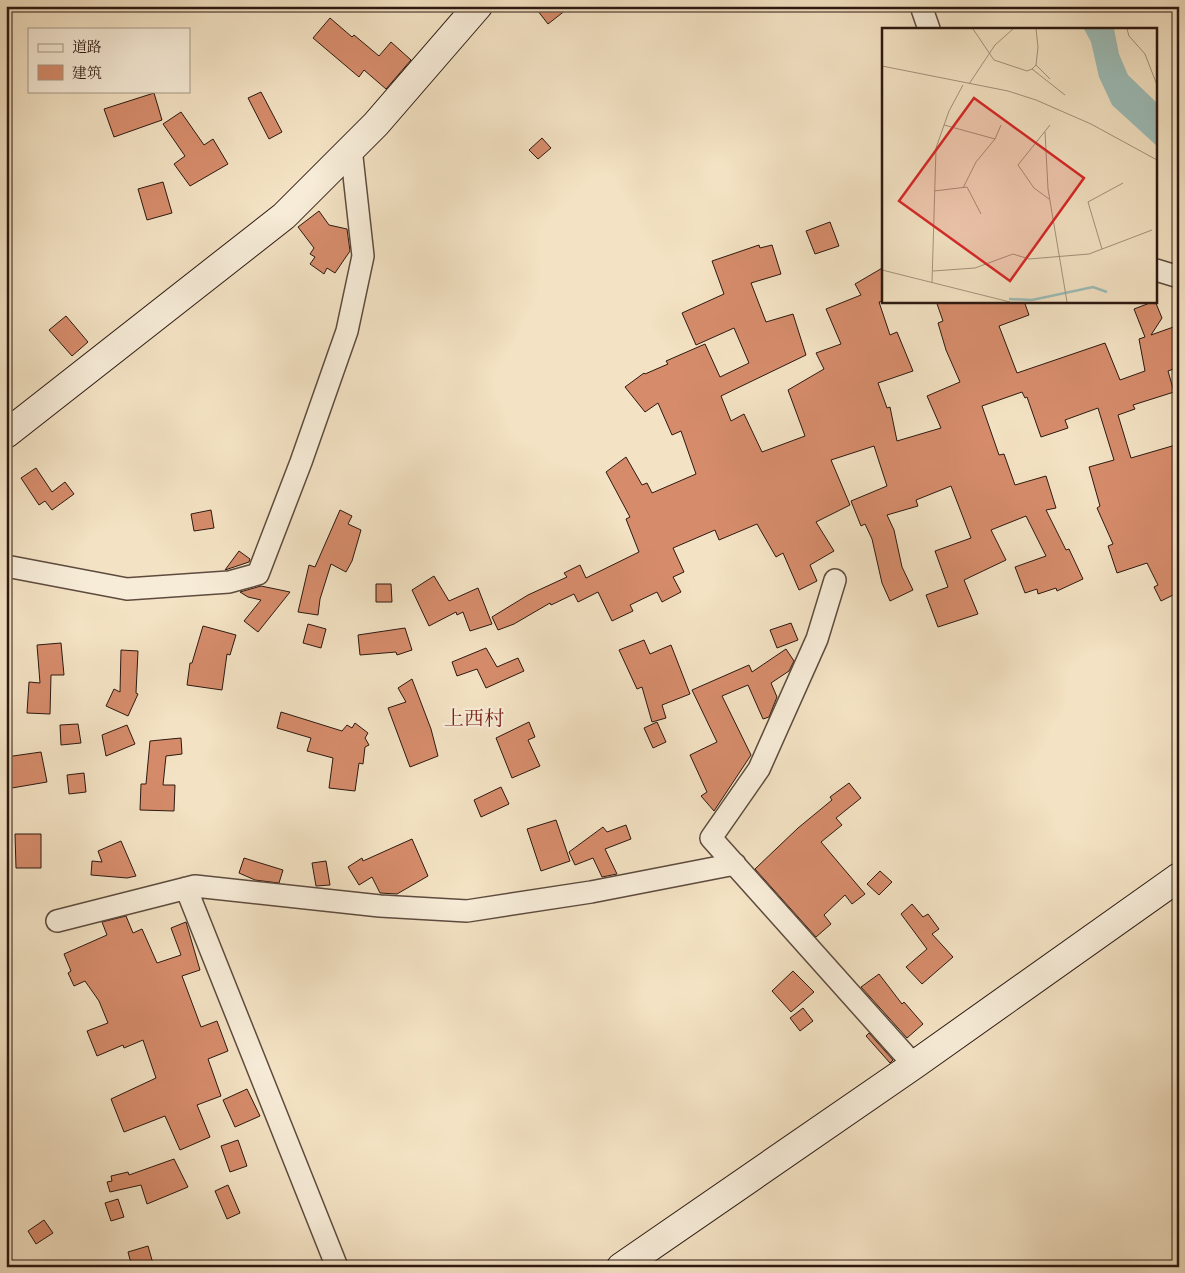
<svg xmlns="http://www.w3.org/2000/svg" width="1185" height="1273" viewBox="0 0 1185 1273" font-family="Alegreya,'Noto Serif SC',serif">
<rect width="100%" height="100%" fill="#f3e2c3"/>
<filter id="stains"><feTurbulence type="fractalNoise" baseFrequency=".004" numOctaves="4"/><feColorMatrix values="0 0 0 0 .2 0 0 0 0 .09 0 0 0 0 .02 0 0 0 .5 -.17"/></filter>
<radialGradient id="worn" r=".72"><stop offset=".6" stop-color="#630" stop-opacity="0"/><stop offset="1" stop-color="#630" stop-opacity=".3"/></radialGradient>
<!-- building -->
<path fill="#d68c6b" stroke="#2c1911" d="M534,6h37l-23,18z
M330,18l22,19 2,-2 25,21 12,-14 20,18 -25,29 -22,-19 -5,7 -46,-39z
M261,92l21,40 -13,7 -21,-41z
M154,93l8,27 -48,17 -10,-28z
M181,112l23,33 9,-6 15,25 -38,22 -16,-22 11,-8 -22,-32z
M542,138l9,10 -13,11 -9,-9z
M163,182l9,31 -25,7 -9,-31z
M319,211l10,14 18,4 3,22 -15,22 -8,-5 -3,6 -14,-10 5,-7 -5,-3 4,-6 -16,-21z
M830,222l9,24 -24,8 -9,-23z
M759,245l1,3 12,-3 9,29 -30,9 15,39 27,-8 13,41 -85,41 10,25 13,-7 18,38 43,-16 -17,-46 36,-21 -8,-16 25,-9 -15,-35 35,-14 -6,-11 29,-17v34l-5,1 11,33 7,-3 16,39 -35,12 9,25 3,-1 7,34 44,-13 -14,-32 33,-14 -14,-32 -8,-27 5,-2 -7,-20h88l5,14 -30,11 18,47 88,-30 15,37 25,-9 -6,-32 6,-2 -11,-28 21,-8 7,17 -11,17 28,-10v42l-11,4 6,21 -41,13 2,4 -17,6 13,43 48,-14v148l-18,9 -7,-14 4,-2 -11,-22 -30,10 -9,-27 5,-2 -16,-36 3,-2 -11,-39 25,-7 -16,-52 -33,12 3,8 -27,9 -14,-40 -2,1 -3,-6 -40,14 17,49 5,-1 11,31 31,-9 10,32 -10,2 20,40 3,-1 14,30 -26,12 -1,-3 -18,6 -1,-5 -12,4 -10,-26 31,-11 -20,-40 -35,14 15,30 -42,20 14,34 -40,13 -12,-32 22,-8 -13,-36 36,-13 -20,-52 -35,14 2,6 -31,9 7,15 8,37 11,23 -23,11 -8,-18 -10,-44 -7,-15 -4,2 -10,-25 36,-15 -13,-40 -43,14 19,45 -34,17 18,29 -24,14 7,16 -18,9 -16,-37 -7,4 -19,-33 -38,16 -4,-10 -42,18 11,24 -11,5 8,15 -19,10 -5,-10 -27,13 3,6 -21,10 -14,-29 -20,10 -4,-8 -23,11 -1,-2 -36,21 -16,6 -6,-13 36,-22 39,-18 -3,-4 16,-8 6,13 53,-26 -13,-33 4,-2 -24,-45 20,-15 16,28 5,-2 5,10 44,-19 -15,-43 -9,4 -14,-32 -13,9 -20,-25 19,-14 1,1 23,-10 -2,-3 39,-17 15,33 29,-14 -15,-35 -38,17 -14,-32 42,-19 -12,-33z
M66,316l22,26 -16,14 -23,-26z
M36,468l16,24 13,-10 9,12 -22,16 -7,-9 -6,4 -18,-27z
M211,510l3,18 -20,3 -3,-17z
M340,510l12,6 -4,8 13,6 -9,31 -6,11 -15,-8 -11,35 -2,16 -20,-3 11,-47 6,2z
M239,551l11,8 -1,3 -24,8z
M434,576l15,25 29,-13 14,36 -22,7 -7,-19 -6,3 -1,-3 -27,14 -17,-36z
M376,584h15l1,18h-16z
M261,586l29,6 -32,40 -14,-11 17,-21 -13,-3 -8,-5z
M791,623l7,17 -21,8 -7,-18z
M308,624l18,5 -5,19 -18,-5z
M203,626l33,9 -6,20 -3,-1 -5,36 -35,-5 3,-22h2z
M405,628l7,22 -15,5 -1,-3 -36,3 -2,-20z
M644,640l6,14 21,-9 19,49 -28,11 4,13 -14,4 -10,-35 -5,2 -18,-39z
M61,643l3,32h-13l-1,39 -23,-1 2,-31 11,1 -3,-38z
M486,648l11,19 21,-9 6,13 -38,17 -9,-19 -20,7 -5,-14z
M786,649l8,12 -5,10 -18,12 6,14 -8,20 -6,2 -15,-34 -26,11 29,59 -37,56 -13,-15 6,-4 -17,-37 27,-13 -25,-52 57,-25 3,7z
M121,650l17,1 -2,42 2,1 -10,22 -22,-10 8,-17 6,3z
M412,679l19,50 7,27 -28,11 -22,-59 18,-6 -8,-14z
M281,712l61,19 5,-6 5,3 3,-5 13,10 -3,5 4,7 -4,2 -2,17 -4,-1 -4,28 -26,-3 4,-30 -26,-7 4,-13 -34,-10z
M529,722l6,15 -7,3 12,26 -28,12 -16,-40z
M657,722l9,20 -13,6 -9,-20z
M78,724l3,19 -20,2 -1,-20z
M127,725l8,19 -29,12 -4,-21z
M181,738l1,16 -16,2 -3,29h12l-1,26 -34,-1 1,-26h5l4,-43z
M41,752l6,30 -41,7v-32z
M84,773l2,19 -17,2 -2,-19z
M849,783l12,15 -25,20 6,7 -21,17 44,52 -13,10 -7,-9 -21,20 7,9 -15,13 -61,-68 43,-41 34,-28 -2,-3z
M501,787l8,17 -28,13 -7,-17z
M556,820l14,41 -29,10 -14,-42z
M626,825l5,14 -26,10 12,25 -15,3 -9,-19 -18,7 -6,-13 34,-25 4,5z
M15,834h26v34h-25z
M412,839l16,37 -31,18 -17,-1 -8,-16 -13,8 -11,-18 14,-9 1,3z
M121,841l15,35 -9,2 -36,-3 1,-14 10,1 -4,-11z
M244,858l39,12 -4,13 -24,-3 -16,-7z
M326,861l4,24 -14,1 -4,-23z
M880,871l12,11 -13,13 -12,-11z
M912,904l11,13 5,-3 11,15 -7,5 21,23 -31,27 -16,-17 21,-18 -26,-35z
M126,916l7,17 9,-4 15,34 24,-8 -10,-27 15,-6 14,48 -18,6 19,51 16,-6 11,30 -20,8 13,37 -24,9 13,32 -30,13 -15,-34 -41,16 -13,-33 45,-21 -13,-38 -19,8 -1,-3 -26,11 -10,-25 21,-8 -9,-22 -14,-20 -11,5 -6,-13 3,-2 -7,-17 43,-19 -5,-13z
M793,971l21,21 -23,20 -19,-21z
M879,974l23,30 2,-2 19,22 -16,14 -46,-51z
M803,1008l10,13 -13,10 -10,-13z
M869,1033l24,27 -3,3 -24,-27z
M247,1089l13,27 -25,11 -12,-27z
M238,1140l9,26 -17,6 -9,-26z
M174,1159l14,28 -41,17 -6,-19 -31,7 -3,-10 5,-1 -1,-5 17,-4 1,3z
M228,1185l12,28 -13,6 -12,-28z
M118,1199l6,18 -13,4 -6,-18z
M44,1220l9,13 -17,11 -8,-13z
M148,1246l6,21h-22l-4,-15z"/>
<g fill="none" stroke-linecap="round" stroke-linejoin="round">
<defs>
<path id="street" d="M921,6l8,23
M1156,270l23,7
M6,566l121,23 102,-7 29,-8 43,-112 46,-131 16,-75 -12,-108
M835,580l-18,59 -58,130 -48,69 203,227
M186,888l151,379
M57,921l138,-35 185,20 87,5 124,-19 144,-28"/>
<path id="secondary" d="M6,434l278,-218 92,-92 102,-118
M621,1267l293,-202 265,-188"/>
</defs>
<!-- street casing -->
<use href="#street" stroke="#5e4b3e" stroke-width="24"/>
<!-- secondary casing -->
<use href="#secondary" stroke="#2c1911" stroke-width="30"/>
<!-- street -->
<use href="#street" stroke="#f7ecd8" stroke-width="21"/>
<!-- secondary -->
<use href="#secondary" stroke="#f7ecd8" stroke-width="28"/>
</g>
<g text-anchor="middle" dominant-baseline="central" stroke-width="4.5" stroke-linejoin="round" paint-order="stroke">
<!-- quarter labels -->
<g font-size="20" fill="#7a1f14" stroke="#f7ecd8">
<text x="474" y="718">上西村</text>
</g>
</g>
<!-- overview -->
<g transform="translate(882 28)">
<rect width="275" height="275" fill="#f3e2c3"/>
<path d="M202,1h30l5,25 9,21 29,28v43l-45,-41 -13,-28 -8,-35z" fill="#9cbdb8"/>
<path fill="none" stroke="#9cbdb8" stroke-width="2.5" d="M127,271l23,1 61,-13 14,5"/>
<path fill="none" stroke="#a3927c" stroke-width="1" d="M91,1l21,31 33,11 5,-2 33,26M245,1l2,7 16,18 12,31M154,37l14,14M0,38l126,25 28,9 55,24 66,36M150,41l4,-4 2,-18 -2,-18M87,56l26,-39 18,-16M62,97l51,14M163,104l3,57 19,113M81,160l13,-26 19,-23 6,-14M52,163l33,-4 14,27M167,171l-15,-11 -16,-23 32,-40M220,221l-14,-47 35,-19M0,242l128,32M51,243l42,-3 38,-14 16,5 60,-5 63,-24M50,255l4,-135 13,-37 14,-26"/>
<path fill="#d62828" fill-opacity="0.15" stroke="#d62828" stroke-width="2.5" d="M92,70l110,80 -74,103 -111,-80z"/>
<rect width="275" height="275" fill="none" stroke="#2c1911" stroke-width="2.5"/>
</g>
<!-- margin -->
<rect width="1185" height="1273" fill="none" stroke="#f3e2c3" stroke-width="25"/>
<rect x="8" y="8" width="1170" height="1258" fill="none" stroke="#2c1911" stroke-width="2.5"/>
<rect x="12" y="12" width="1160" height="1248" fill="none" stroke="#2c1911"/>
<!-- legend -->
<rect x="28" y="28" width="162" height="65" fill="#f7ecd8" stroke="#a69888"/>
<rect x="38" y="44" width="25" height="8" fill="#f7ecd8" stroke="#a69888"/>
<text x="72" y="52" font-size="15" fill="#2c1911">道路</text>
<rect x="38" y="65" width="25" height="15" fill="#d68c6b" stroke="#a69888"/>
<text x="72" y="78" font-size="15" fill="#2c1911">建筑</text>
<rect width="100%" height="100%" filter="url(#stains)"/>
<rect width="100%" height="100%" fill="url(#worn)"/>
</svg>
